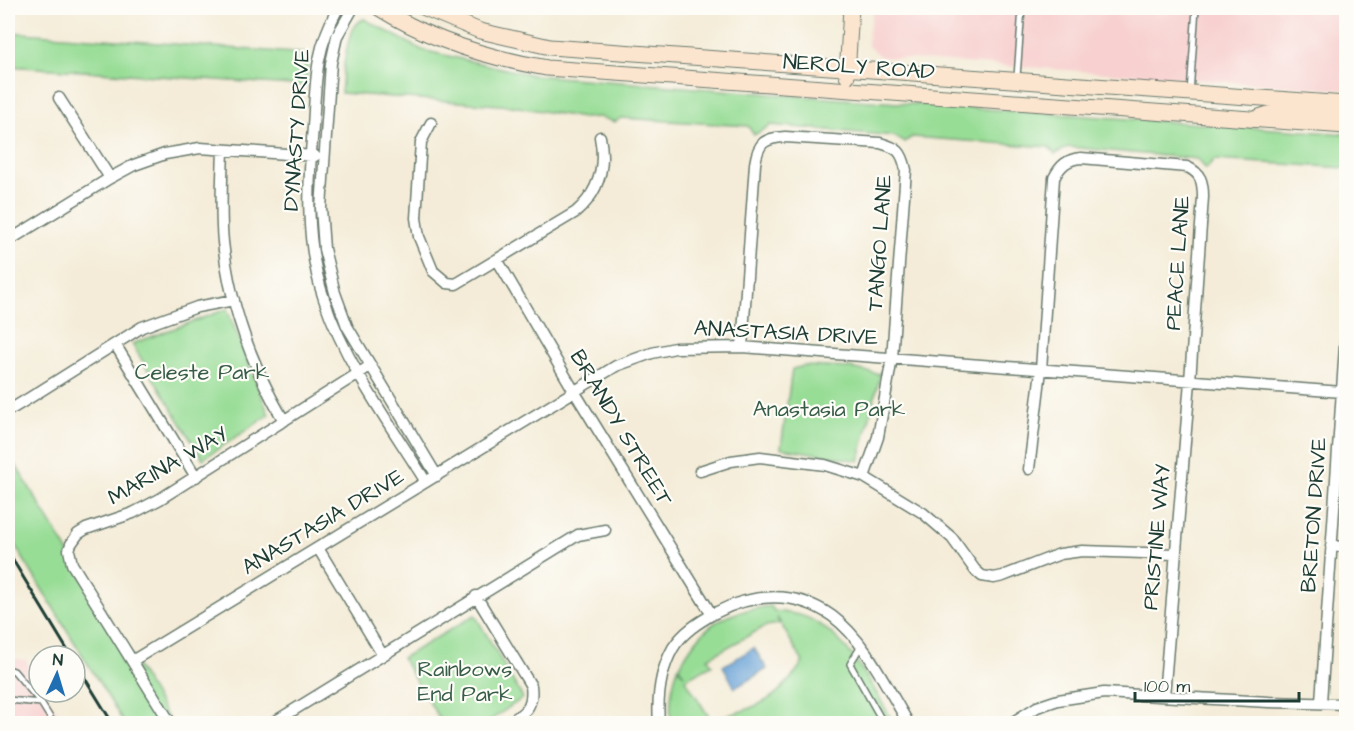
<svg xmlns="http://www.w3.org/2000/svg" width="1354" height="731" viewBox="0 0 1354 731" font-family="'Architects Daughter',sans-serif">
<rect width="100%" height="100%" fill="#fdfcf7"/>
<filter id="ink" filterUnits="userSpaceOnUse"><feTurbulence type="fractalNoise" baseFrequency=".0167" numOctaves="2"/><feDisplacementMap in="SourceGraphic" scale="12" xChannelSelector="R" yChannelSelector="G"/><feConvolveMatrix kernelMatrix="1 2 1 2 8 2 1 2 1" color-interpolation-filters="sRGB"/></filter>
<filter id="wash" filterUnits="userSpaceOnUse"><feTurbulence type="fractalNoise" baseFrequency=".008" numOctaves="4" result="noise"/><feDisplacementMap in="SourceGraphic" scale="24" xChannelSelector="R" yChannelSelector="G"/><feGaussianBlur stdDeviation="1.35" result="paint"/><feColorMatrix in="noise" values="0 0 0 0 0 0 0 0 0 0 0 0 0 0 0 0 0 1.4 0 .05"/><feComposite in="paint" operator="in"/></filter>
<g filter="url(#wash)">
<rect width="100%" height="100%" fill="#f4ecd8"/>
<!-- built -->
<path fill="#f7d0cf" d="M874,8h472v82l-465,-33 -13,-11v-13z
M8,659l18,1 13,22v10h6l18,31h-55z"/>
<!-- green -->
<path fill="#98dd96" stroke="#5c8d65" stroke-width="1.5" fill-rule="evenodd" d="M364,19l58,31 110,25 251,20 563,39v34l-132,-8 -8,9 -9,-10 -128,-12 -14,7 -6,-7 -137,-10 -8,5 -10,-6 -123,-11 -17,10 -6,-9 -127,-8 -6,4 -16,-5 -16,1 -71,-12 -171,-13c2,-18 4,-68 23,-74z
M8,32l301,22 -3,32 -298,-20z
M227,309l42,106 -66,44 -71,-115z
M804,366l46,2 28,6 3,-2 -22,89 -78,-13 11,-79z
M8,452l163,271h-47l-116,-189z
M771,606l3,5c12,2 25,2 36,8 42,21 61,67 84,104l-223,1c-2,-21 0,-37 7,-56l6,7 -5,-8c25,-45 43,-54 92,-61zM777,617l26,45c-29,43 -45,44 -92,58l-26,-41 27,-14 -4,-7 58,-32 13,-2z
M475,615l48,83 -37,25h-44l-40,-65z"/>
<!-- water -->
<path fill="#67a1d6" stroke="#436f85" stroke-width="1.5" d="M754,648l13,21 -32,19 -12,-22z"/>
</g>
<g filter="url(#ink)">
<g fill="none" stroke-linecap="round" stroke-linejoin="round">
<defs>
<path id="lane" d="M1017,77l5,-69
M1190,93l6,-85
M861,646l-11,18 34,60
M8,669l6,2 27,32 13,21
M8,700l33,3"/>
<path id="street" d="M338,8c-23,42 -22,72 -25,119 -5,57 -8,117 11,172 22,66 66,125 102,183
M353,8l-16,28 -6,27 -10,145 3,41 11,44 12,33 90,150
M59,98l51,80
M431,123l-10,19 -5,76 3,19 14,34 14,12 9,1 120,-72c23,-20 30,-45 24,-75
M223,150c-1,30 -3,62 0,92 7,64 29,124 61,179
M8,241l102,-63 24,-13 31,-11 35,-6 115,8
M498,261l76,130 138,224
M115,344l81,133
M742,347l13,-183c3,-21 9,-26 30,-27l95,6c18,5 22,8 26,27l-14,188 -14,79 -14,40
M8,408h5l18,-11 111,-70 55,-20 37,-7
M1029,469l12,-99 13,-192c6,-12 13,-19 27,-20l106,9c14,6 16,15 16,30l-13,184 -26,315
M700,471l31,-10 29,-4 65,8 39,12 59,36 29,25 23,32 7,6 12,2 9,-2 57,-22 22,-3 93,3
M1331,546l15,1
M318,548l64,106
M476,596l55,90c3,22 -7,27 -24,38
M132,661l484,-295 36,-13 23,-5 67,-1 600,45
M1321,702l25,-371
M171,724l-99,-160 -3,-14 2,-6 7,-10 8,-5 47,-16 27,-14 210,-133
M271,724l307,-189 27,-5
M659,724c-2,-26 1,-53 14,-76 10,-16 26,-26 42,-35 38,-20 80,-23 117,3 34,25 55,72 77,108
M1010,724l27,-17 21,-7 46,-7 165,9 77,2"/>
<path id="secondary" d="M379,8c51,32 109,50 168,60l799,58
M425,8l55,23 70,16 796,57
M847,76l4,-68
M1259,117l21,-7 66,5"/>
</defs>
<!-- lane casing -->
<use href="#lane" stroke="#6a7a6d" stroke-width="8"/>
<!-- street casing -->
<use href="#street" stroke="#6a7a6d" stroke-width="13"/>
<!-- secondary casing -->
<use href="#secondary" stroke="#6a7a6d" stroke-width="17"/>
<!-- lane -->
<use href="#lane" stroke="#fff" stroke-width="5"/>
<!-- street -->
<use href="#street" stroke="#fff" stroke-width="10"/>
<!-- secondary -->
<use href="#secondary" stroke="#fce5cf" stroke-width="15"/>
<!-- rail -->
<path stroke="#1f3d34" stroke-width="3" d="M8,552l63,104
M75,662l38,62"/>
</g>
</g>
<g text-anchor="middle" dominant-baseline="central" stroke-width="4.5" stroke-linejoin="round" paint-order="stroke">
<!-- street labels -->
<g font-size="22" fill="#1f3d34" stroke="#fdfcf7">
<text transform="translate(859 67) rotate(4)">NEROLY ROAD</text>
<text transform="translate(297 130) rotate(-86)">DYNASTY DRIVE</text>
<text transform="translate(880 243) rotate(-86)">TANGO LANE</text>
<text transform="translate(1178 263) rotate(-86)">PEACE LANE</text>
<text transform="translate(786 333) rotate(3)">ANASTASIA DRIVE</text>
<text transform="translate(621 428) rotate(59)">BRANDY STREET</text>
<text transform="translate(168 466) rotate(-30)">MARINA WAY</text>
<text transform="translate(1314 515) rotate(-86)">BRETON DRIVE</text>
<text transform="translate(323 522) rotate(-31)">ANASTASIA DRIVE</text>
<text transform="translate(1157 537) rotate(-85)">PRISTINE WAY</text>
</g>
<!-- park labels -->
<g font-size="22" fill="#375d48" stroke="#fdfcf7">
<text x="202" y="372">Celeste Park</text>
<text x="829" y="409">Anastasia Park</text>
<text x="465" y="669">Rainbows<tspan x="465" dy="25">End Park</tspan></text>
</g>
</g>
<!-- margin -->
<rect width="1354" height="731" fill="none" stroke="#fdfcf7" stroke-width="30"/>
<!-- north arrow -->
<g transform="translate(57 674) rotate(4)"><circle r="28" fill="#fdfcf7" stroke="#a4b0a9" stroke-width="1.5"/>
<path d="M0-4.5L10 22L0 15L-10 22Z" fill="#1f6fb2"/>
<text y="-9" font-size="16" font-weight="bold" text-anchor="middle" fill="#1f3d34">N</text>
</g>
<!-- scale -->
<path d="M1135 692v9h164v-9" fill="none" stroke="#1f3d34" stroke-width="3"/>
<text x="1144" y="692" font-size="18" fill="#1f3d34" stroke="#fdfcf7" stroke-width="4.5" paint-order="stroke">100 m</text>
</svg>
